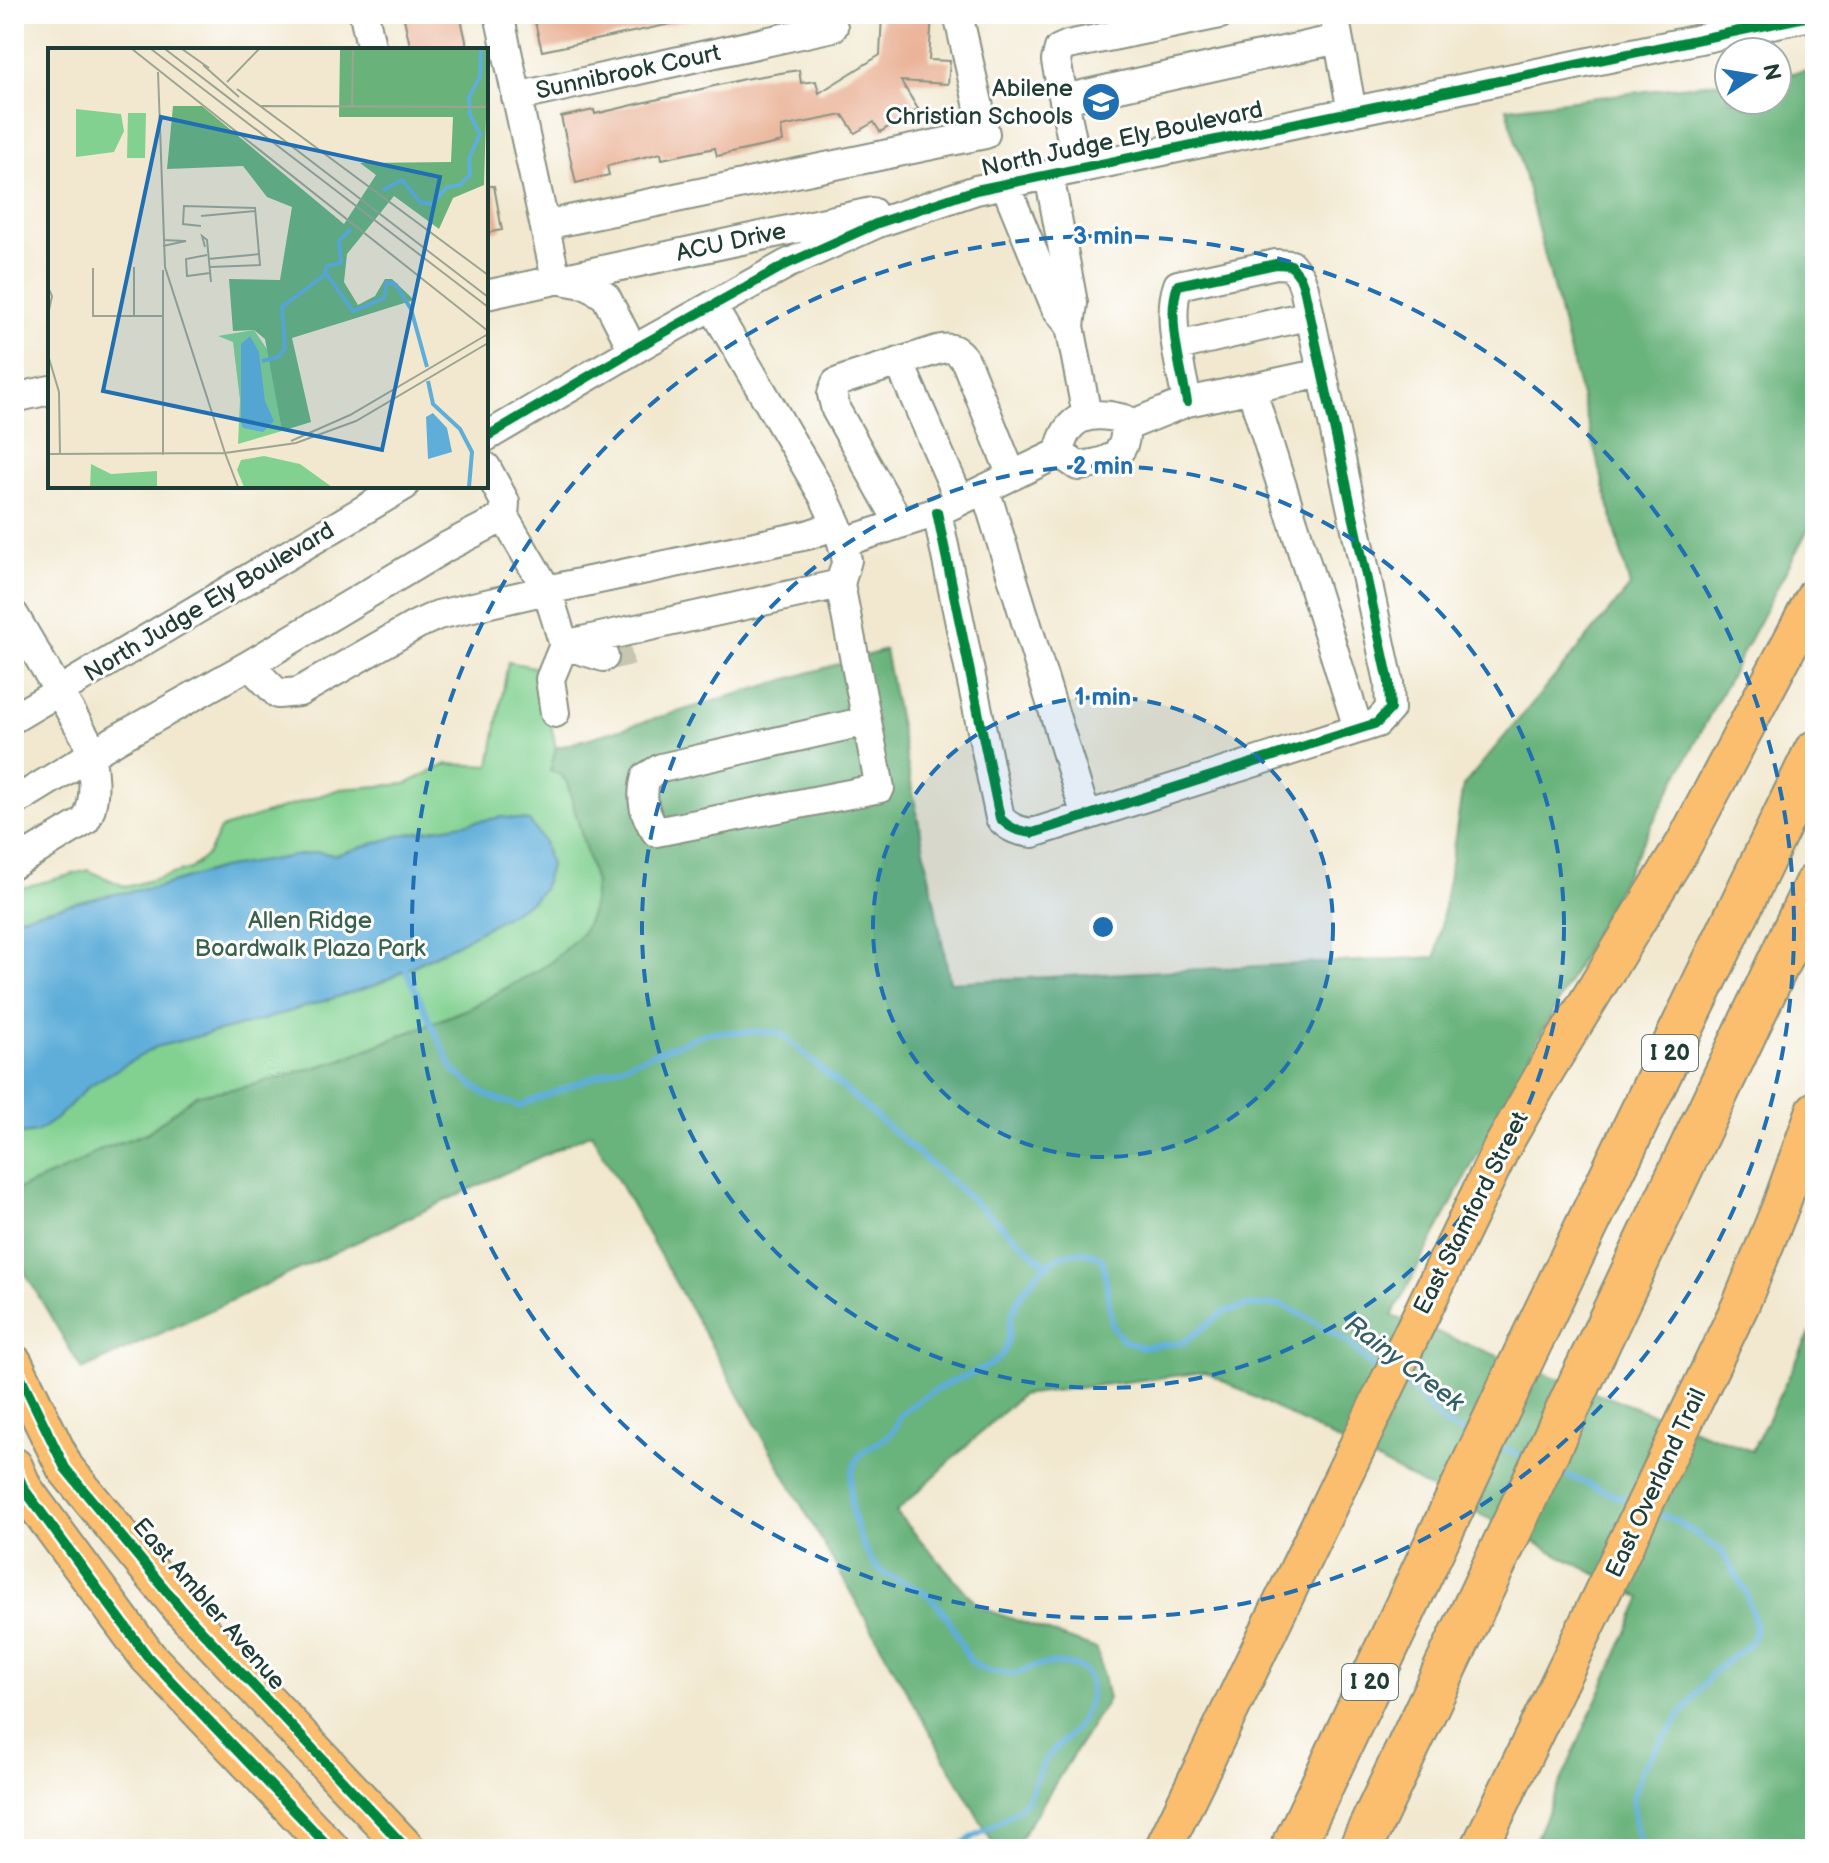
<svg xmlns="http://www.w3.org/2000/svg" width="1829" height="1863" viewBox="0 0 1829 1863" font-family="'Balsamiq Sans',sans-serif">
<rect width="100%" height="100%" fill="#fff"/>
<filter id="ink" filterUnits="userSpaceOnUse"><feTurbulence type="fractalNoise" baseFrequency=".0125" numOctaves="2"/><feDisplacementMap in="SourceGraphic" scale="16" xChannelSelector="R" yChannelSelector="G"/><feConvolveMatrix kernelMatrix="1 2 1 2 8 2 1 2 1" color-interpolation-filters="sRGB"/></filter>
<filter id="wash" filterUnits="userSpaceOnUse"><feTurbulence type="fractalNoise" baseFrequency=".006" numOctaves="4" result="noise"/><feDisplacementMap in="SourceGraphic" scale="32" xChannelSelector="R" yChannelSelector="G"/><feGaussianBlur stdDeviation="1.8" result="paint"/><feColorMatrix in="noise" values="0 0 0 0 0 0 0 0 0 0 0 0 0 0 0 0 0 1.4 0 .05"/><feComposite in="paint" operator="in"/></filter>
<g filter="url(#wash)">
<rect width="100%" height="100%" fill="#f1e8cf"/>
<!-- green -->
<path fill="#82d191" stroke="#508762" stroke-width="2" d="M508,662l31,6 17,80 -5,23 10,4 6,7 28,101 -1,14 -3,17 -9,20 -33,30 -77,43 -134,54 -94,26 -48,8 -49,38 -48,17 -24,15 -61,26v-301l74,-20 38,17 64,-18 18,-15 12,-25 120,-40 66,-5 41,-20 43,2z"/>
<!-- forest -->
<path fill="#69b37b" stroke="#447858" stroke-width="2" d="M1815,70v446l-423,800 360,135 58,-118 5,24v492h-284l111,-251 -436,-226 -185,23 -125,117 83,95 118,42 11,50 -94,150h-18l-405,-716 -509,237 -68,-116v-63l61,-26 24,-15 48,-17 49,-38 49,-8 93,-26 134,-54 77,-43 33,-31 9,-19 3,-17 1,-14 -28,-101 -6,-7 -11,-4 6,-23 329,-98 65,332 486,-25 27,-171 167,-199 -123,-479 222,-27v19h48v-25z"/>
<!-- water -->
<path fill="#5faed9" stroke="#3f7686" stroke-width="2" d="M502,817l27,4 15,21 6,24 -7,23 -10,11 -74,43 -83,42 -114,35 -106,27 -67,39 -32,32 -20,14 -23,3v-217l90,-22 54,-9 63,-19 97,-16 17,3 67,-20z"/>
<g fill="none" stroke-linecap="round" stroke-linejoin="round">
<!-- stream -->
<path stroke="#5faed9" stroke-width="6" d="M403,963l50,107 33,25 33,11 190,-74h70l269,234
M1402,1384l14,8 28,32 28,12
M1497,1446l31,13
M1556,1471l75,31
M954,1849c17,-13 61,-32 72,-48 8,-12 10,-27 18,-39 9,-14 25,-23 34,-37 12,-19 24,-54 -7,-60 -18,-4 -39,0 -54,9 -12,-1 -31,-1 -41,-9 -12,-9 -15,-24 -22,-36 -7,-13 -14,-23 -25,-33 -15,-14 -39,-14 -53,-30 -20,-23 -38,-88 -14,-113 9,-9 22,-11 30,-21 4,-4 5,-10 8,-16 6,-8 34,-26 45,-31 17,-9 40,-14 54,-27 13,-13 8,-31 14,-46 11,-33 56,-79 90,-52l9,65 11,15 17,7 43,-4 41,-31 22,-6 35,-1 24,11 44,27 23,23 10,6
M1643,1849l-8,-23 -2,-27 9,-31 69,-94 37,-29 6,-9 1,-14 -9,-30 -24,-41 -47,-31 -23,-9"/>
</g>
<g id="blocks">
<!-- building -->
<path fill="#eab397" d="M403,14h57l8,36h-57z
M533,14h156l1,6 -148,31z
M882,14h50l-3,46 21,1 -2,23 -47,-3 17,28 -38,23 -6,-10 -19,11 -12,-18 -62,12 2,15 -66,14 -2,-8 -53,11 -1,-6 -54,13 2,9 -33,8 -15,-66 33,-7 1,4 149,-35 55,-9 2,13 15,-2 3,12 61,-38z
M486,186h8l8,44 -16,3z"/>
</g>
</g>
<g filter="url(#ink)">
<use href="#blocks" fill-opacity="0" stroke="#889282" stroke-width="2"/>
<g fill="none" stroke-linecap="round" stroke-linejoin="round">
<!-- minor-tunnel -->
<path stroke="#c7c6b0" stroke-width="28" stroke-dasharray="28 14" stroke-linecap="butt" d="M604,657l41,-9"/>
<defs>
<path id="minor" d="M364,14l8,36
M499,14l57,265 33,6 17,12 27,53
M1334,14l18,98
M516,97l317,-70
M1064,99l274,-60
M1078,169l-22,-108 3,-12 9,-4 152,-31
M1005,184l51,124 14,18 3,-23 -24,-128
M545,225l440,-91 -27,-120
M486,295l386,-83
M712,306l112,191 13,28 10,35 -7,24 40,204 -224,44c-12,-18 -16,-33 -10,-55l15,-9 206,-47
M1070,326l17,90
M1178,346l132,-31
M899,362l61,139
M1251,388l107,340
M14,398l36,-8
M1125,427l62,-25 135,-29
M486,437l161,-95 140,-78 91,-41 98,-33 839,-175
M486,467l19,35 -1,15 43,73 260,-55 30,-10
M985,489l101,327
M937,512l63,306c10,11 18,13 33,15l344,-110 13,-14 -1,-27 -85,-394 -4,-11 -9,-12 -15,-1 -98,21c-12,32 3,83 9,117
M900,524l-64,-114 -4,-16 4,-11 13,-5 88,-28c15,-4 20,-1 29,12l46,114
M844,542l93,-30 122,-59 19,13c31,-3 53,-11 46,-47 -34,-9 -58,-4 -65,34
M14,615l72,123c7,24 13,62 -1,83l-71,43
M249,665l197,-118 58,-30
M555,713l-5,-34 14,-34 40,12
M14,718l390,-232
M14,802l103,-63 132,-74 29,29 21,-2 117,-67 22,-10 109,-25 17,55 276,-61"/>
<path id="major" d="M14,1363l51,105 118,143 224,238
M14,1466l10,23 124,168 183,192
M1163,1849l338,-700 45,-79 138,-226 131,-248
M1479,1849l262,-545 39,-96 35,-98"/>
<path id="highway" d="M1292,1849l233,-495 290,-602
M1360,1849l455,-964"/>
</defs>
<!-- minor casing -->
<use href="#minor" stroke="#889282" stroke-width="32"/>
<!-- major casing -->
<use href="#major" stroke="#889282" stroke-width="40"/>
<!-- highway casing -->
<use href="#highway" stroke="#889282" stroke-width="46"/>
<!-- minor -->
<use href="#minor" stroke="#fff" stroke-width="28"/>
<!-- major -->
<use href="#major" stroke="#fbbd6e" stroke-width="36"/>
<!-- highway -->
<use href="#highway" stroke="#fbbd6e" stroke-width="42"/>
<defs>
<path id="cycleway" d="M486,437l161,-95 140,-78 91,-41 98,-33 839,-175
M937,512l63,306c10,11 18,13 33,15l344,-110 13,-14 -1,-27 -85,-394 -4,-11 -9,-12 -15,-1 -98,21c-12,32 3,83 9,117
M14,1363l51,105 118,143 224,238
M14,1466l10,23 124,168 183,192"/>
</defs>
<!-- cycleway casing -->
<use href="#cycleway" stroke="#fff" stroke-width="15"/>
<!-- cycleway -->
<use href="#cycleway" stroke="#00873e" stroke-width="10"/>
</g>
</g>
<!-- distance rings -->
<circle cx="1103" cy="927" r="230" fill="#1f6fb2" fill-opacity=".12"/>
<g fill="none" stroke="#1f6fb2" stroke-width="4" stroke-dasharray="14 10">
<circle cx="1103" cy="927" r="230"/>
<circle cx="1103" cy="927" r="461"/>
<circle cx="1103" cy="927" r="691"/>
</g>
<!-- icons -->
<defs>
<symbol id="school-disc" viewBox="-11 -11 22 22"><circle r="9.5" fill="#1f6fb2" stroke="#fff"/><path d="M0-5L7-2L0 1L-7-2ZM-4 1L0 2.5L4 1V4Q0 6-4 4Z" fill="#fff"/></symbol>
</defs>
<g fill-rule="evenodd">
<use href="#school-disc" x="1079" y="80" width="44" height="44"/>
</g>
<g text-anchor="middle" dominant-baseline="central" stroke-width="6" stroke-linejoin="round" paint-order="stroke">
<!-- shield labels -->
<g fill="#fff" stroke="#627771" stroke-width="2">
<rect x="1642" y="1035" width="56" height="36" rx="6"/>
<rect x="1342" y="1664" width="56" height="36" rx="6"/>
</g>
<g font-size="22" font-weight="bold" fill="#1f3d34">
<text x="1670" y="1053">I 20</text>
<text x="1370" y="1682">I 20</text>
</g>
<!-- street labels -->
<g font-size="24" fill="#1f3d34" stroke="#fff">
<text transform="translate(628 72) rotate(-12)">Sunnibrook Court</text>
<text transform="translate(1122 139) rotate(-12)">North Judge Ely Boulevard</text>
<text transform="translate(731 242) rotate(-12)">ACU Drive</text>
<text transform="translate(209 602) rotate(-31)">North Judge Ely Boulevard</text>
<text transform="translate(1471 1213) rotate(-63)">East Stamford Street</text>
<text transform="translate(1656 1483) rotate(-65)">East Overland Trail</text>
<text transform="translate(209 1604) rotate(49)">East Ambler Avenue</text>
</g>
<!-- poi labels -->
<g font-size="24" fill="#1f3d34" stroke="#fff" text-anchor="end">
<text x="1073" y="88">Abilene<tspan x="1073" dy="28">Christian Schools</tspan></text>
</g>
<!-- park labels -->
<g font-size="24" fill="#38624b" stroke="#fff">
<text x="310" y="920">Allen Ridge<tspan x="310" dy="28">Boardwalk Plaza Park</tspan></text>
</g>
<!-- water labels -->
<g font-size="26" font-style="italic" fill="#325f66" stroke="#fff">
<text transform="translate(1404 1364) rotate(37)">Rainy Creek</text>
</g>
</g>
<!-- overview -->
<g transform="translate(48 48)">
<rect width="440" height="440" fill="#f1e8cf"/>
<path d="M28,61l45,5 3,17 -10,21 -38,5zM80,65h18l-1,45h-18zM206,282l15,22 13,79 -44,13 2,-44 -7,-58 -15,-6zM216,408l36,8 32,23h-88l-7,-17 4,-10zM43,416l20,10 46,-3v16h-67z" fill="#82d191"/>
<path d="M292,1h148l-4,136 -31,13 -14,31 -45,-33 -47,58 -3,28 14,23 17,-9 10,-17h7l22,21 -122,38 19,84 -29,9 -17,-92 -11,-9 -21,1 -4,-52 51,1 12,-73 -25,-10 -24,-31 -76,3 6,-63h29l142,118 32,-49 -16,-12 91,-1 2,-45h-114z" fill="#69b37b"/>
<path d="M202,288l9,16 6,49 9,20 -11,11 -20,-4 -2,-5v-79zM385,365l14,15 5,24 -24,7 -2,-42z" fill="#5faed9"/>
<path fill="none" stroke="#5faed9" stroke-width="4" d="M335,142l19,-10 18,22 12,2 15,-17 13,-2 10,-10 -1,-16 11,-25 -10,-19 -1,-18 11,-20 1,-28M303,181l-12,12 2,22 -14,3 -2,6 28,39 31,-13 3,-16 9,3 15,24 16,58M214,313l16,-4 7,-9 -3,-41 44,-33M380,333l5,23 27,25 12,23 -3,35"/>
<path fill="none" stroke="#9da491" stroke-width="2" d="M84,1l356,282M103,1l337,258M117,1l323,248M134,1l27,19M155,17l36,32M110,24l7,195 60,186M179,34l32,-33M189,41l251,186M213,58l227,1M304,58l1,-57M153,168l54,-5M153,178l-18,-2 1,-18 71,2 5,57 -50,2M115,198l23,-5 -23,-1M157,199l-3,-11 5,4 4,42M159,207l-21,4 1,17 23,-3M160,211l52,-5M86,219v50M45,220v48h70M115,222v185M0,239l4,9 -4,19M0,307l11,37 1,62M243,393l59,-26 138,-81M177,405l13,34M0,406l177,-1 71,-10 60,-22 132,-78"/>
<path fill="#1f6fb2" fill-opacity="0.15" stroke="#1f6fb2" stroke-width="4" d="M113,69l279,60 -58,273 -279,-59z"/>
<rect width="440" height="440" fill="none" stroke="#1f3d34" stroke-width="4"/>
</g>
<circle cx="1103" cy="927" r="12" fill="#1f6fb2" stroke="#fff" stroke-width="4"/>
<g font-size="24" text-anchor="middle" font-weight="bold" fill="#1f6fb2" stroke="#fff" stroke-width="6" stroke-linejoin="round" paint-order="stroke">
<text x="1103" y="244">3 min</text>
<text x="1103" y="474">2 min</text>
<text x="1103" y="705">1 min</text>
</g>
<!-- margin -->
<rect width="1829" height="1863" fill="none" stroke="#fff" stroke-width="48"/>
<!-- north arrow -->
<g transform="translate(1753 76) rotate(78)"><circle r="38" fill="#ffffff" stroke="#a5b1ae" stroke-width="2"/>
<path d="M0-6L14 30L0 20L-14 30Z" fill="#1f6fb2"/>
<text y="-12" font-size="22" font-weight="bold" text-anchor="middle" fill="#1f3d34">N</text>
</g>
</svg>
